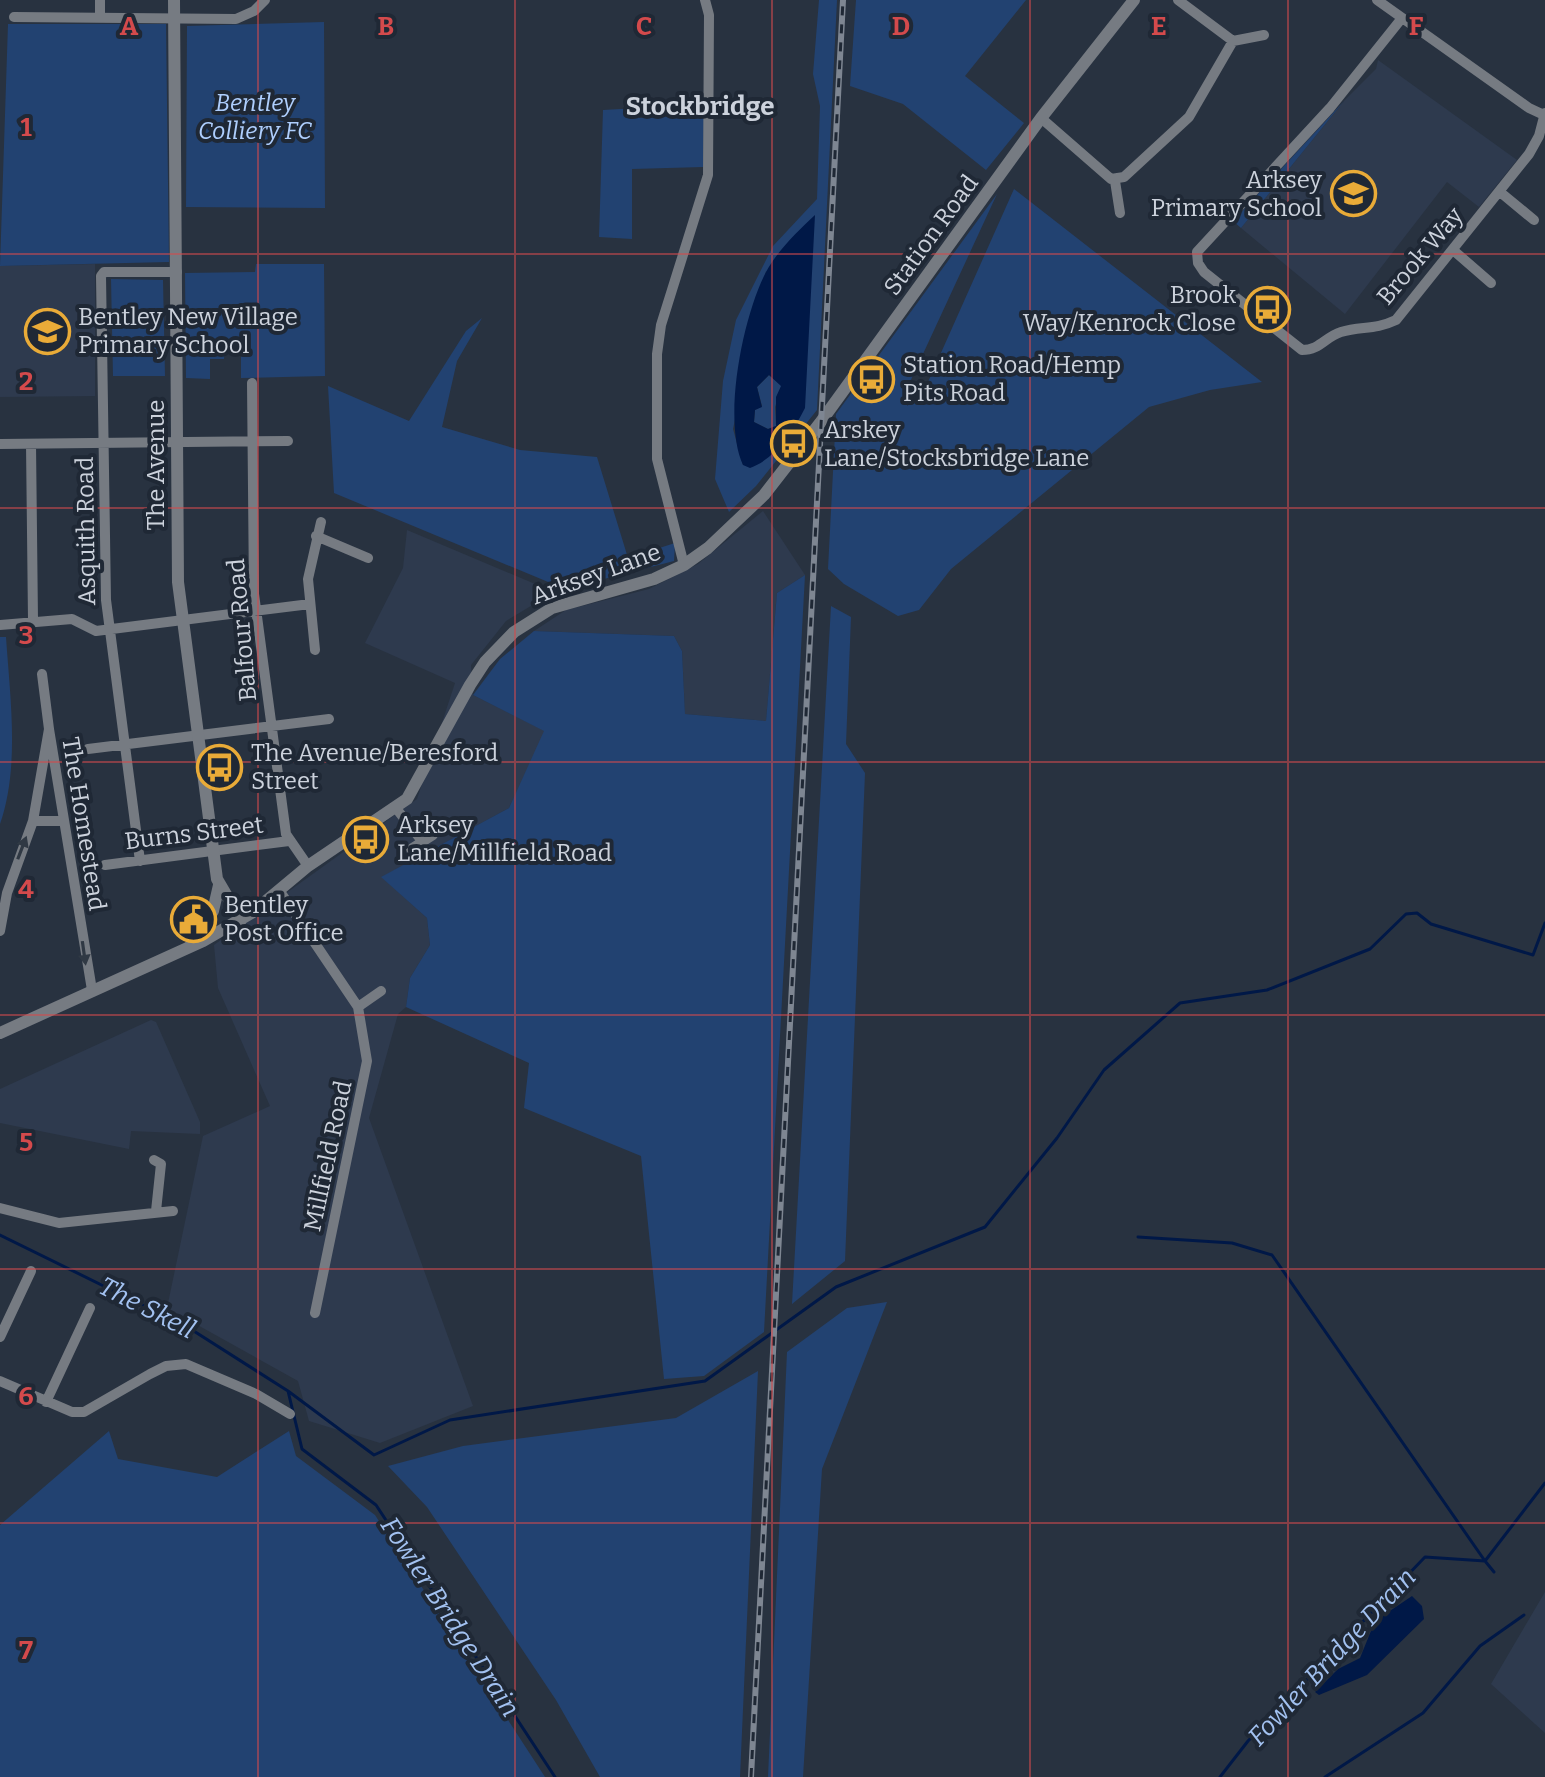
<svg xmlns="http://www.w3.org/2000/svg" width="1545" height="1777" viewBox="0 0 1545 1777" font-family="Bitter,serif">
<rect width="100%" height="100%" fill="#283240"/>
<!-- built -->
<path fill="#2e3a4e" d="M1378,60l139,100 -38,47 -32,-25 -102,132 -104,-86 103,-127 32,-32z
M95,264v132l-95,1v-131z
M763,511l42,64 -28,18 -11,128 -81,-7 -3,-63 -8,-15 -140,-5 32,-21 83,-21 49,-25z
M407,530l147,62 -48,29 -35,44 2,30 72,36 -36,77 -127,69 45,41 3,27 -20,33 -4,29 -8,7 -29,104 104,288 -93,37 -71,-22 -11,-40 -131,-73 36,-172 67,-30 -52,-118 -4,-43 203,-146 38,-116 -90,-40 38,-75z
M151,1020l5,2 44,100v12l-69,-3 -2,18 -129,-26v-34z
M1545,1592v141l-54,-49z"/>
<!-- green -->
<path fill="#224271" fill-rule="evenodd" d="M819,0h18l-20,410 -61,76 -27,26 -14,-33 8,-98 13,-61 37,-74 44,-47 3,-93 -7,-32zM766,271l30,156 -53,38 -10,-36z
M856,0h170l-61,76 59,47 -38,47 -83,-66 -53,-18z
M324,22l1,186 -139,-1 1,-181z
M8,24h158l3,238 -169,4z
M1344,101l-103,127 -8,-7z
M639,108v10l65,-3 -1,52 -71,2v70l-33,-2 4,-127z
M1014,189l248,193 -52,8 -61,17 -198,162 -32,41 -21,6 -54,-32 -16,-15 8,-155 161,-220 -87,188 -3,24 17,-15z
M256,264h68l1,112 -84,2v-28h-16l-1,9h-14v20l-24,-1 -1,-105 70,-1z
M111,279l52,1 2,96h-52z
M482,318l-25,43 -15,66 78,23 77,7 31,101 47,-15 -1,18 -109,28 -231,-96 -6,-107 81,35 57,-90z
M769,375l13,11 -7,21 1,19 -8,3 -14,-7 1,-12 7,-4 -5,-19z
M805,575l-41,757 -60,44 -40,3 -23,-223 -117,-48 5,-45 -123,-56 4,-29 20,-33 -3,-27 -46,-41 128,-69 35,-77 -71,-36 27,-36 34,-28 140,5 8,15 3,63 81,7 11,-128z
M831,606l20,11 -5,127 19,29 -20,488 -53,43z
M0,637h6c4,60 14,130 -6,187z
M887,1302l-65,167 -19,308h-35l19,-425 60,-44z
M758,1371l-18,406h-140l-44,-77 -129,-193 -39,-41 75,-20 213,-28z
M109,1431l9,28 99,18 72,-46 7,25 79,59 170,262h-545v-252z"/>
<!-- water -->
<path fill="#001847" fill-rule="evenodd" d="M815,215l-10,193c-12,24 -30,51 -55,60l-7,-3c-21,-46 0,-149 23,-193 11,-21 32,-41 49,-57zM769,375l12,11 -5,11v29l-8,3 -14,-7 1,-12 7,-3 -5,-20z
M1412,1596l10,10 2,13 -57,56 -48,20 -4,-3 23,-23 22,-11 15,-37z"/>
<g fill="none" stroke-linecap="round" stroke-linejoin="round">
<!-- stream -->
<path stroke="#001847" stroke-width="3" d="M0,1235l189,93 99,63 86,64 76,-35 255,-39 131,-94 149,-60 72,-89 47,-68 76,-67 87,-13 103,-41 36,-35 11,-1 14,11 102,31 12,-32
M1138,1237l94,6 40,12 213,306 60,-78
M288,1391l14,58 74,56 179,272
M1220,1777l28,-36 177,-184 60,4 9,11
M1325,1777l98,-64 57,-67 44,-31"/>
<!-- minor -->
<path stroke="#767b82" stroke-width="10" d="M100,0v18
M1377,0l152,108 15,7
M14,17l222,2 18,-8 11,-11
M1402,18l-72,90 -133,144 1,11 6,9 98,78c18,0 23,-13 39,-18 20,-6 34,-2 55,-12l133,-166 10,-18 6,-23
M1233,41l31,-6
M1041,118l70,61 13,-2 65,-60 44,-76 -55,-41
M1115,181l5,32
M1500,192l34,28
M1453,250l38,33
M252,383l2,211 32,240 22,32
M0,444l288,-3
M31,444l2,176
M316,536l52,22
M684,565l-27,-106v-105l4,-29 47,-150 1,-160 -4,-15
M0,625l72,-6 24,12 214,-27
M315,650l-7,-71 13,-57
M42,674l7,55
M88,749l241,-30
M395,807l27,34
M33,821h30
M411,849l22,-14
M140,861l-34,-261 -5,-324 3,-4h73
M105,865l184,-24
M279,890l79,117 9,54 -52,252
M0,931l7,-38 26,-72 16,-92 43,261
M358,1007l23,-16
M154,1160l7,4 -5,47
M0,1208l59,15 114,-12
M0,1337l31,-66
M0,1381l72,31h12l66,-38 16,-8 20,-2 70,30 34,20
M46,1402l44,-94"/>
<!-- tertiary -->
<path stroke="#767b82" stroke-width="12" d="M174,0l4,582 39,297 24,41
M191,944l22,-33 6,-26
M0,1033l203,-92 50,-29 55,-46 99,-67 63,-114 15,-23 29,-30 38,-24 102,-29 30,-14 24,-17 56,-53 56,-72 221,-305 93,-118"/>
<defs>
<path id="rail" d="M751,1777l92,-1777"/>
</defs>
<!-- rail casing -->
<use href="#rail" stroke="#7e8692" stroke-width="6"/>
<!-- rail -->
<use href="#rail" stroke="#1f2835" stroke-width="3" stroke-dasharray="9" stroke-linecap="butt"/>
</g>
<!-- one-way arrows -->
<defs><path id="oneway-solid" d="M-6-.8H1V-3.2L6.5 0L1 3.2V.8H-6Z" transform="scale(2)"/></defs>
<g fill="#303944">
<use href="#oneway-solid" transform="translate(22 848) rotate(-69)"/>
<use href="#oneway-solid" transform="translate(84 953) rotate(82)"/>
</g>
<!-- grid -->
<path fill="none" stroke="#d44a4c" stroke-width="2" stroke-opacity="0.55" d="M258,0v1777M515,0v1777M772,0v1777M1030,0v1777M1288,0v1777M0,254h1545M0,508h1545M0,762h1545M0,1015h1545M0,1269h1545M0,1523h1545"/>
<!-- icons -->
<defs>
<symbol id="school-ring" viewBox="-11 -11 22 22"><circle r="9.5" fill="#1f2835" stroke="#e9ab38" stroke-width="1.5"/><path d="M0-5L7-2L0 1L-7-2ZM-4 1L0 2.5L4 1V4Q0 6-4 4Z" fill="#e9ab38"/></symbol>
<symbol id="bus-ring" viewBox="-11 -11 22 22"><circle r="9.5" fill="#1f2835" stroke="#e9ab38" stroke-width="1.5"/><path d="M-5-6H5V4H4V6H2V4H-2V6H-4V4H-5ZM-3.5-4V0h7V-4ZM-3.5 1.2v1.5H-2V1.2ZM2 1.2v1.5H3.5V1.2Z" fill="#e9ab38"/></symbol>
<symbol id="civic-ring" viewBox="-11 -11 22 22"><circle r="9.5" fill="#1f2835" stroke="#e9ab38" stroke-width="1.5"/><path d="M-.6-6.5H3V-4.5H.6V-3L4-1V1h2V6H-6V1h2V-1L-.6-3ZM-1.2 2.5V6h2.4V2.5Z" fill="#e9ab38"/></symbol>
</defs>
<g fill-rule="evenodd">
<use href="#school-ring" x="1328" y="168" width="51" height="51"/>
<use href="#bus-ring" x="1242" y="284" width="51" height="51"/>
<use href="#school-ring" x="22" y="306" width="51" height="51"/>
<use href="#bus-ring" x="846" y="354" width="51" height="51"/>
<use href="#bus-ring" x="768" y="418" width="51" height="51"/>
<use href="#bus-ring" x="194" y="742" width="51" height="51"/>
<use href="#bus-ring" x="340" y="814" width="51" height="51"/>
<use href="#civic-ring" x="168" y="894" width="51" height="51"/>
</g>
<g text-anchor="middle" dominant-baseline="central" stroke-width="8" stroke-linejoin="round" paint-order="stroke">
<!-- park labels -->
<g font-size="24" font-style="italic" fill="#aecefd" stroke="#1f2835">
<text x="255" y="103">Bentley<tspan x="255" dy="28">Colliery FC</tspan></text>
</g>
<!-- poi labels -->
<g font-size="24" fill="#ccd2dc" stroke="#1f2835" text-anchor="start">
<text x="1322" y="180" text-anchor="end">Arksey<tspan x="1322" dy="28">Primary School</tspan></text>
<text x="1236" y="295" text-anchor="end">Brook<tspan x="1236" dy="28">Way/Kenrock Close</tspan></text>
<text x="78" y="317">Bentley New Village<tspan x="78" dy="28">Primary School</tspan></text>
<text x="903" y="365">Station Road/Hemp<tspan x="903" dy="28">Pits Road</tspan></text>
<text x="824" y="430">Arskey<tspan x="824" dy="28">Lane/Stocksbridge Lane</tspan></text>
<text x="251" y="753">The Avenue/Beresford<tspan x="251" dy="28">Street</tspan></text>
<text x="397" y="825">Arksey<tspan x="397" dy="28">Lane/Millfield Road</tspan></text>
<text x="224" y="905">Bentley<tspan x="224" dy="28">Post Office</tspan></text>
</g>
<!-- street labels -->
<g font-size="24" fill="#ccd2dc" stroke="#1f2835">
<text transform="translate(931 235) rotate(-54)">Station Road</text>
<text transform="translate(1420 256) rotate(-50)">Brook Way</text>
<text transform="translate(156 465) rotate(-90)">The Avenue</text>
<text transform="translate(86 531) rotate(-91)">Asquith Road</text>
<text transform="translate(596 574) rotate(-20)">Arksey Lane</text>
<text transform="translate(242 630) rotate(-95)">Balfour Road</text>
<text transform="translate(84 824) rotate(81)">The Homestead</text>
<text transform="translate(194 833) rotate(-7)">Burns Street</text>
<text transform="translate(328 1156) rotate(-78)">Millfield Road</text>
</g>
<!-- neighbourhood labels -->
<g font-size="26" font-weight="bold" fill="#ccd2dc" stroke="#1f2835">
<text x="700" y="106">Stockbridge</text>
</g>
<!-- water labels -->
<g font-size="26" font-style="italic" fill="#a2c1f0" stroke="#1f2835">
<text transform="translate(147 1308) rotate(27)">The Skell</text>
<text transform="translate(450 1617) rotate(57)">Fowler Bridge Drain</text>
<text transform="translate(1332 1657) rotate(-47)">Fowler Bridge Drain</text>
</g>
</g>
<g font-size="26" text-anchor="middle" font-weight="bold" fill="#d44a4c" stroke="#1f2835" stroke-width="8" stroke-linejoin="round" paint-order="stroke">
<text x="129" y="35">A</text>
<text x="386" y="35">B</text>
<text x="644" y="35">C</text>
<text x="901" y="35">D</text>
<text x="1159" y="35">E</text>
<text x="1416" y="35">F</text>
<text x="26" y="136">1</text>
<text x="26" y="390">2</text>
<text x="26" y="644">3</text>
<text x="26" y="898">4</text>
<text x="26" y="1151">5</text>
<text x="26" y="1405">6</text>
<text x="26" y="1659">7</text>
</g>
</svg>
